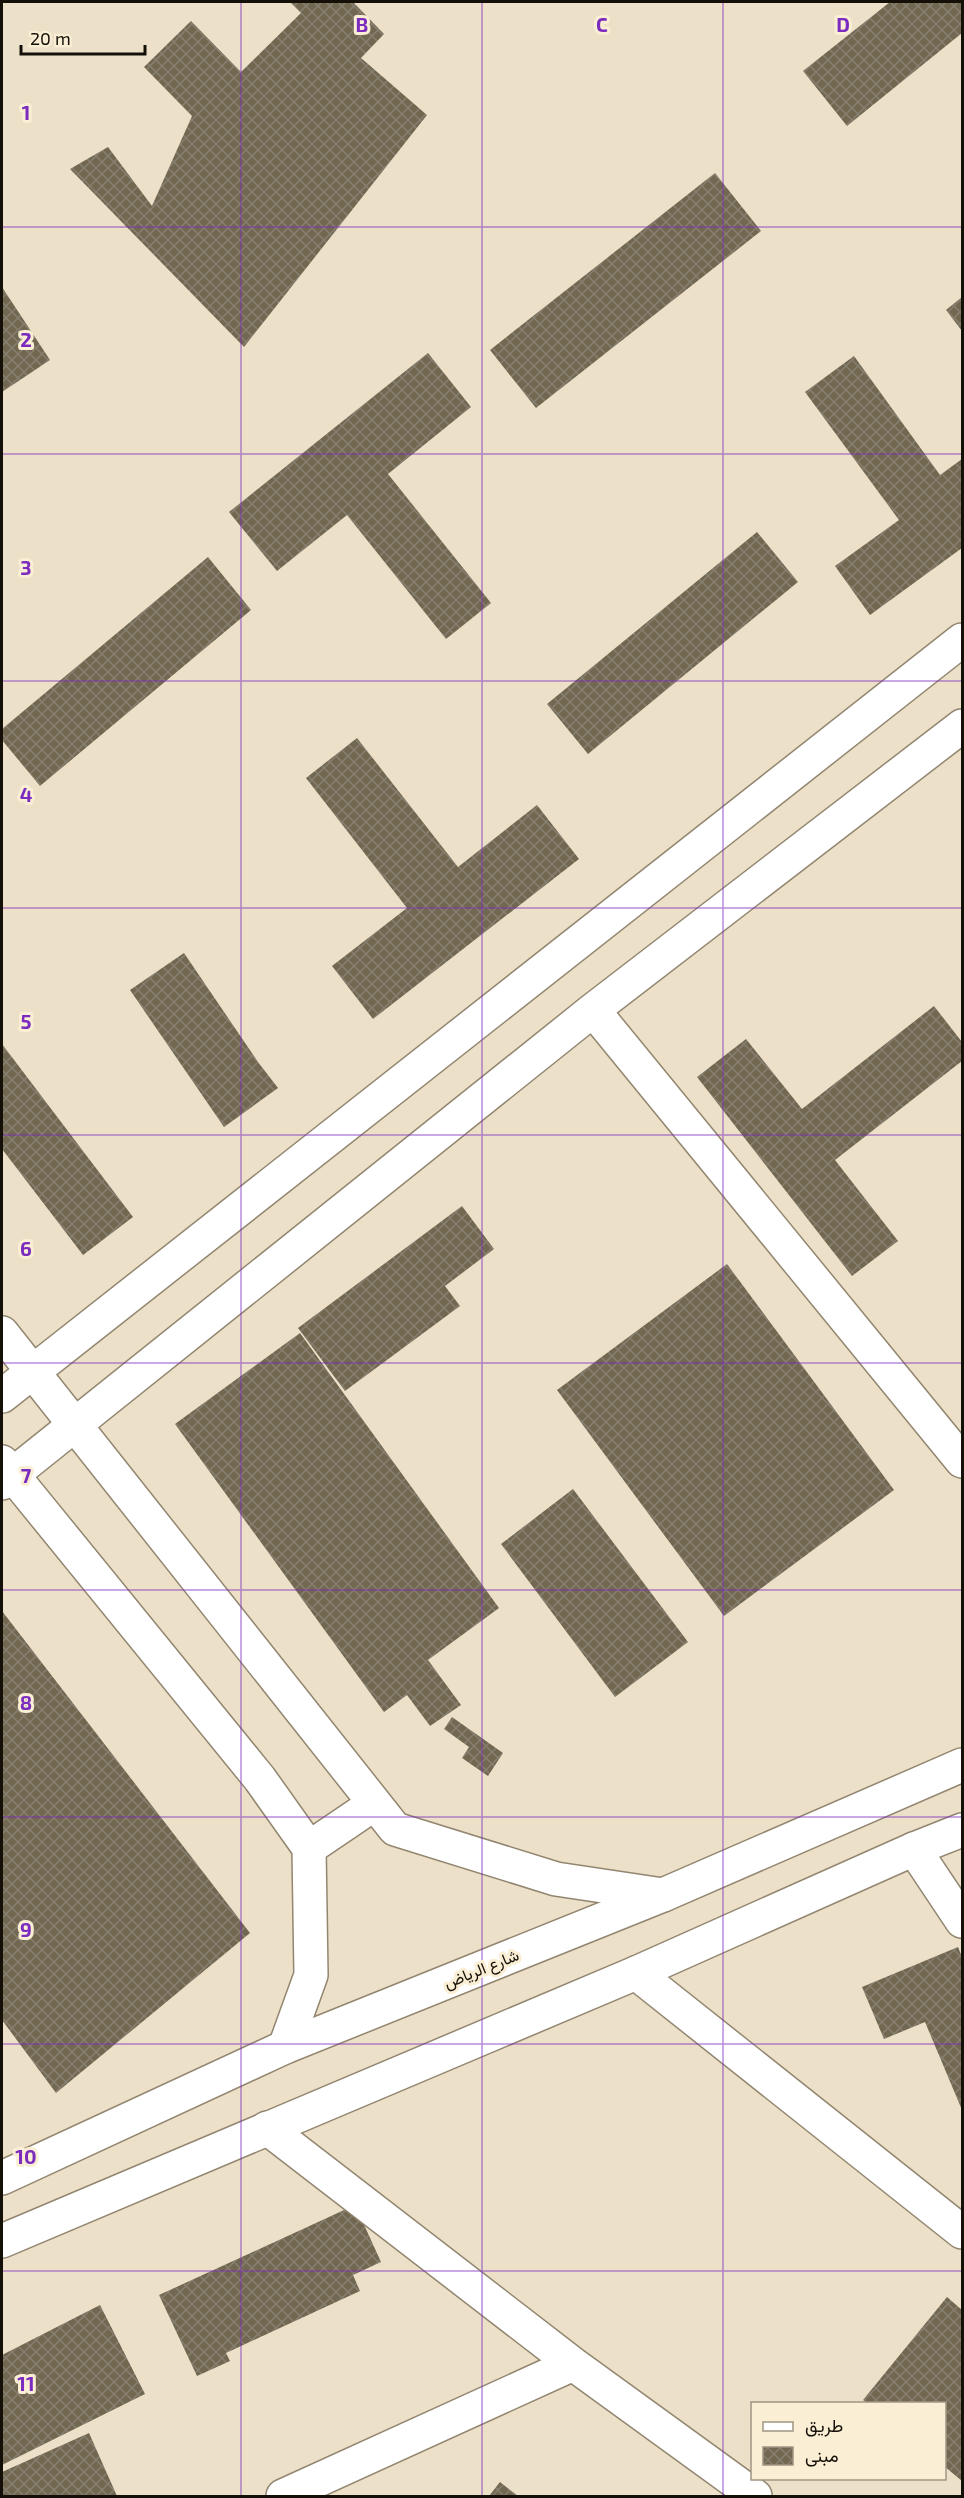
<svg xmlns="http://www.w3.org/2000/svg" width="964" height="2498" viewBox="0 0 964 2498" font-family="'Exo 2',Vazirmatn,sans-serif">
<defs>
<pattern id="building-cross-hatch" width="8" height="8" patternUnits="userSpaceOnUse" patternTransform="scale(1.5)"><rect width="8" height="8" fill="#726751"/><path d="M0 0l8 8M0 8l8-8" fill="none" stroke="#877f6f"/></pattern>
</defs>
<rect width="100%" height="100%" fill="#ede0c8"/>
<!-- building -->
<path fill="url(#building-cross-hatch)" d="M290,2h63l31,32 -23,24 66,57 -183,232 -174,-178 38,-22 44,59 40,-90 -48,-49 47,-46 50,51 60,-59z
M890,2h72v31l-115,93 -44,-55z
M715,173l46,58 -225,177 -46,-58z
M2,287l48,73 -48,32z
M962,297v34l-16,-21z
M428,353l43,54 -83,67 103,129 -45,36 -99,-124 -70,56 -48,-59z
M854,356l86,119 22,-16v89l-92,67 -35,-49 64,-46 -94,-128z
M757,532l41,50 -210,172 -41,-50z
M208,557l43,53 -211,176 -38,-46v-11z
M357,738l101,129 79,-62 42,54 -206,160 -41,-53 75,-58 -101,-130z
M184,953l74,109 20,26 -54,39 -94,-137z
M934,1006l28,36v19l-127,99 63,81 -46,35 -155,-199 49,-38 56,70z
M2,1044l131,173 -50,38 -81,-106z
M462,1206l32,43 -49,37 15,20 -115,85 -47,-63z
M727,1264l167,226 -170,126 -167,-226z
M300,1333l199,275 -71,52 33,45 -31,21 -23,-31 -23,17 -209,-288z
M573,1489l115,153 -73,55 -114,-153z
M2,1611l248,322 -194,160 -54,-73z
M452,1717l51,36 -15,23 -26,-18 7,-11 -25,-18z
M958,1947l4,10v153l-37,-88 -41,17 -22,-52z
M355,2205l26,57 -28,13 7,16 -134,62 4,8 -33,15 -38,-81z
M947,2297l15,13v171l-18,-15v-62h-76l-5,-4z
M100,2305l45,89 -143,71v-110z
M89,2433l28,63h-115v-24z
M500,2482l18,14h-29z"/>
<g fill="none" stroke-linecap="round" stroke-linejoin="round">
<defs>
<path id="minor" d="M593,1010l369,451
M2,1333l393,496 161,50 107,16
M2,1396l960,-756
M2,1462l258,317 49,69 2,127 -26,72
M2,1483l591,-473 369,-284
M309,1848l65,-44
M914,1849l48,72
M636,1973l326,259
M267,2128l306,236 182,132
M283,2496l290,-132"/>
<path id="secondary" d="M2,2178l283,-131 378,-152 299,-130
M2,2241l634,-268 278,-124 48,-19"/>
</defs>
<!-- minor casing -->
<use href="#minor" stroke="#928670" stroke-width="36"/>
<!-- secondary casing -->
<use href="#secondary" stroke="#928670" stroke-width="36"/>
<!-- minor -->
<use href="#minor" stroke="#fff" stroke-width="33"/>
<!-- secondary -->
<use href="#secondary" stroke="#fff" stroke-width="33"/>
</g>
<!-- grid -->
<path fill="none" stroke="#7b2cbf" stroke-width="1.5" stroke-opacity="0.55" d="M241,2v2494M482,2v2494M723,2v2494M2,227h960M2,454h960M2,681h960M2,908h960M2,1135h960M2,1363h960M2,1590h960M2,1817h960M2,2044h960M2,2271h960"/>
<g text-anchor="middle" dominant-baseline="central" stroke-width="6" stroke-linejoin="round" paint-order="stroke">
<!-- street labels -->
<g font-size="16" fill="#141008" stroke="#faeed4">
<text transform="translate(481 1968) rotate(-22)">شارع الرياض</text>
</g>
</g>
<g font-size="20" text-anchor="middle" font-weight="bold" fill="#7b2cbf" stroke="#faeed4" stroke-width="6" stroke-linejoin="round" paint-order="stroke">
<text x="362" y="32">B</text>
<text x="602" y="32">C</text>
<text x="843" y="32">D</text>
<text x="26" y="120">1</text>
<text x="26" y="347">2</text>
<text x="26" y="575">3</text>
<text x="26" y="802">4</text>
<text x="26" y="1029">5</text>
<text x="26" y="1256">6</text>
<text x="26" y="1483">7</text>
<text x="26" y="1710">8</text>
<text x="26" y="1937">9</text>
<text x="26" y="2164">10</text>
<text x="26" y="2391">11</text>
</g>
<!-- border -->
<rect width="964" height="2498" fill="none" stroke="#141008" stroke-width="6"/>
<!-- legend -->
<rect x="751" y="2402" width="195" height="78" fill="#faeed4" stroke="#9e9582" stroke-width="1.5"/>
<rect x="763" y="2422" width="30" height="9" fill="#ffffff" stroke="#9e9582" stroke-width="1.5"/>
<text x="805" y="2432" font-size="18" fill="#141008">طريق</text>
<rect x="763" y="2447" width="30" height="18" fill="url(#building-cross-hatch)" stroke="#9e9582" stroke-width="1.5"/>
<text x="805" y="2462" font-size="18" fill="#141008">مبنى</text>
<!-- scale -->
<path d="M21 45v9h124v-9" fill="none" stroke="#141008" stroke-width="3"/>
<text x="30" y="45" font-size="18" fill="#141008" stroke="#faeed4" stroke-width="4.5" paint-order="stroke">20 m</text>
</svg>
